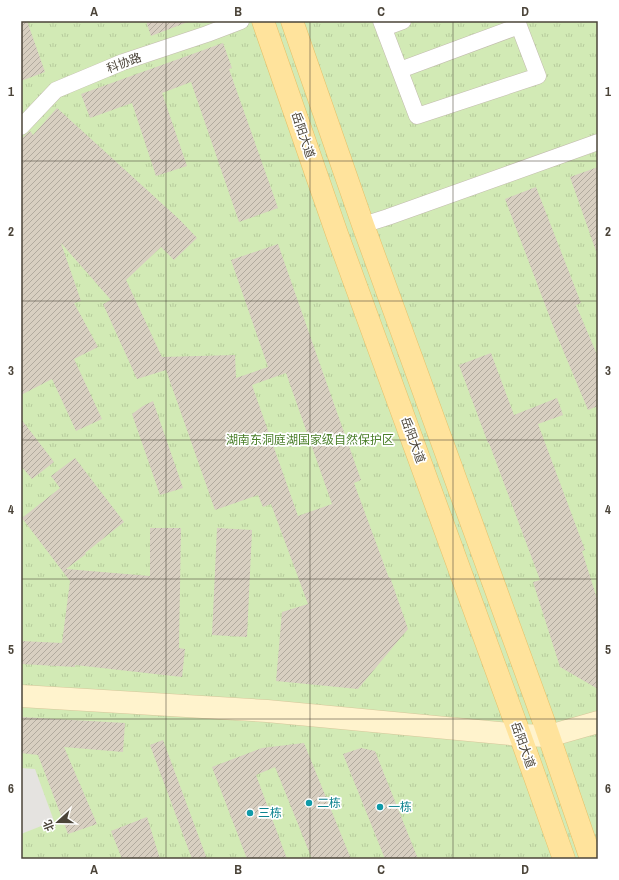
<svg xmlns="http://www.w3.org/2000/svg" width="619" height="880" viewBox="0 0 619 880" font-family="'Archivo Narrow','Noto Sans SC',sans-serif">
<defs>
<pattern id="park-tufts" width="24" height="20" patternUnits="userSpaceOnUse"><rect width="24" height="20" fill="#d2eab5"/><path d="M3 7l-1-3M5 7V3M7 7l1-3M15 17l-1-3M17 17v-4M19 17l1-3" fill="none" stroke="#b6ca9c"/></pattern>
<pattern id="building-hatch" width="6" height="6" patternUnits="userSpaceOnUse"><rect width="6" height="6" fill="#d8cfc1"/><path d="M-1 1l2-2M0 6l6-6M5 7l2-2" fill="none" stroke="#b1aa9e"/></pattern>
</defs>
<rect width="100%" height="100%" fill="#f6f3ec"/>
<!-- park -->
<path fill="url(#park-tufts)" d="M21,21h577v838h-577z"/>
<!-- parking -->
<path fill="#e5e3e0" d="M21,768l14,1 19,52 -33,13z"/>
<!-- building -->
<path fill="url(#building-hatch)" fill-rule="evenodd" d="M21,21h6l18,51 -24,9z
M146,21h42v1l-37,14z
M223,43l9,25 -3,1 49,139 -39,14 -48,-140 -29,11 25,73 -31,10 -24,-73 -42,15 -9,-24z
M57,108l123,112 17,18 -23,22 -13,-13 -35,33 36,77 73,-2 1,23 32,-11 -37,-107 47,-16 44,126 39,110 -7,3 35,95 1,-1 18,52 -50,60 -82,-8 6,-69 26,-8 -37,-100 -8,3 -5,-12 -43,15 -49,-140 -29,9 -34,-75 8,-4 -50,-57 20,58 -7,2 24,44 -24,12 28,60 -26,12 -24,-52 -31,16v-256l9,-8 3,4zM286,373l46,131 -34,12 -46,-131z
M598,167v84h-2l-26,-74z
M536,187l45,116 -5,2 22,52v49l-10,4 -33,-79 -50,-132z
M491,353l23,62 43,-17 6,17 -25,9 47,126 -3,1 16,51v87l-38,-22 -27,-85 7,-2 -51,-137h-1l-29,-78z
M153,401l30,87 -23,7 -28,-81 11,-8z
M21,419l33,43 -22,17 -11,-13z
M75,458l49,64 -39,31 1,1 -20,15 84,7v-48h31l-2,120 6,1 -3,28 -107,-12v2l-54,-3v-23l41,2 8,-62 -48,-63 38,-30 -9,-12z
M217,528l35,2 -5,107 -35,-2z
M21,717l104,6 -2,29 -59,-5 33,77 -29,10 -30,-79 -17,-2z
M163,740l44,119h-15l-42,-114z
M304,743l47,116h-39l-37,-92 -19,8 31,84h-40l-35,-92 50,-19z
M361,748l14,3 43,108h-33l-42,-105z
M147,817l13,42h-38l-11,-28z"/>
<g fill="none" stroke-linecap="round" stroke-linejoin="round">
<defs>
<path id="street" d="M381,21l36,95 121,-40 -21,-55
M384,28l19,-7
M400,70l119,-44
M21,127l35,-37 67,-28 84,-28 34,-13
M363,225l25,-8 210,-75"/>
<path id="secondary" d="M21,696l246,15 253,24 29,1 49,-14"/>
<path id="primary" d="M263,21l74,213 183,501 44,124
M292,21l71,204 181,497 47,137"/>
</defs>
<!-- street casing -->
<use href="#street" stroke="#c2bbae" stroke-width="17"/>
<!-- secondary casing -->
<use href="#secondary" stroke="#d6c79b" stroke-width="23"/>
<!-- primary casing -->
<use href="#primary" stroke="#e6c16a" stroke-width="23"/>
<!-- street -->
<use href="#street" stroke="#fff" stroke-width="16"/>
<!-- secondary -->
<use href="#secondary" stroke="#fff3cd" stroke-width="22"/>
<!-- primary -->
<use href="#primary" stroke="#ffe39c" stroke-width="22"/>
</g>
<!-- grid -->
<path fill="none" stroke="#4b4439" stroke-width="1" stroke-opacity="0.55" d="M166,21v838M310,21v838M453,21v838M21,161h577M21,301h577M21,440h577M21,579h577M21,719h577"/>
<!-- markers -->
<g fill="#0f9aa8" stroke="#fff" stroke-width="1.5">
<circle cx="309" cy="803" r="4"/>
<circle cx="380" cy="807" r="4"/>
<circle cx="250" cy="813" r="4"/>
</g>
<g text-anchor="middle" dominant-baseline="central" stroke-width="3.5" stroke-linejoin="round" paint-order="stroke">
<!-- street labels -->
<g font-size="12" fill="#4b4439" stroke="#fff">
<text transform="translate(124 63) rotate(-20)">科协路</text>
<text transform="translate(303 135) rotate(71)">岳阳大道</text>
<text transform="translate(413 440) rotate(70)">岳阳大道</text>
<text transform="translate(523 745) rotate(70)">岳阳大道</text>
</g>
<!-- park labels -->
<g font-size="12" fill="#4a7f2a" stroke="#fff">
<text x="310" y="440">湖南东洞庭湖国家级自然保护区</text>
</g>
<!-- culture labels -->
<g font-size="12" fill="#0d838f" stroke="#fff" text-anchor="start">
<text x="317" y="803">二栋</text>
<text x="388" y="807">一栋</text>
<text x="258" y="813">三栋</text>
</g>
</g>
<!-- border -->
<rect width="619" height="880" fill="none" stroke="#ffffff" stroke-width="44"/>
<!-- north arrow -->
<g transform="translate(58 822) rotate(249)" stroke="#ffffff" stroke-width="3" paint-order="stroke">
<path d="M0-3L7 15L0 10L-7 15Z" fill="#4b4439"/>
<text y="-6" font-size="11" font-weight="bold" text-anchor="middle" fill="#4b4439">北</text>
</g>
<rect x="22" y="22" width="575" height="836" fill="none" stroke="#4b4439" stroke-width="1.5"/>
<g font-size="13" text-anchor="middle" font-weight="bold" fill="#4b4439">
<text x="94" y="16">A</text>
<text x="238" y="16">B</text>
<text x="381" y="16">C</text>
<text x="525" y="16">D</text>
<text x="11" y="96">1</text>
<text x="608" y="96">1</text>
<text x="11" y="236">2</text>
<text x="608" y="236">2</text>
<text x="11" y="375">3</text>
<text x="608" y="375">3</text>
<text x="11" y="514">4</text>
<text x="608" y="514">4</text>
<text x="11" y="654">5</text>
<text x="608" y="654">5</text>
<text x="11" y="793">6</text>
<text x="608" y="793">6</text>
<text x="94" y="874">A</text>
<text x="238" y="874">B</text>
<text x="381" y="874">C</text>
<text x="525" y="874">D</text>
</g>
</svg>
